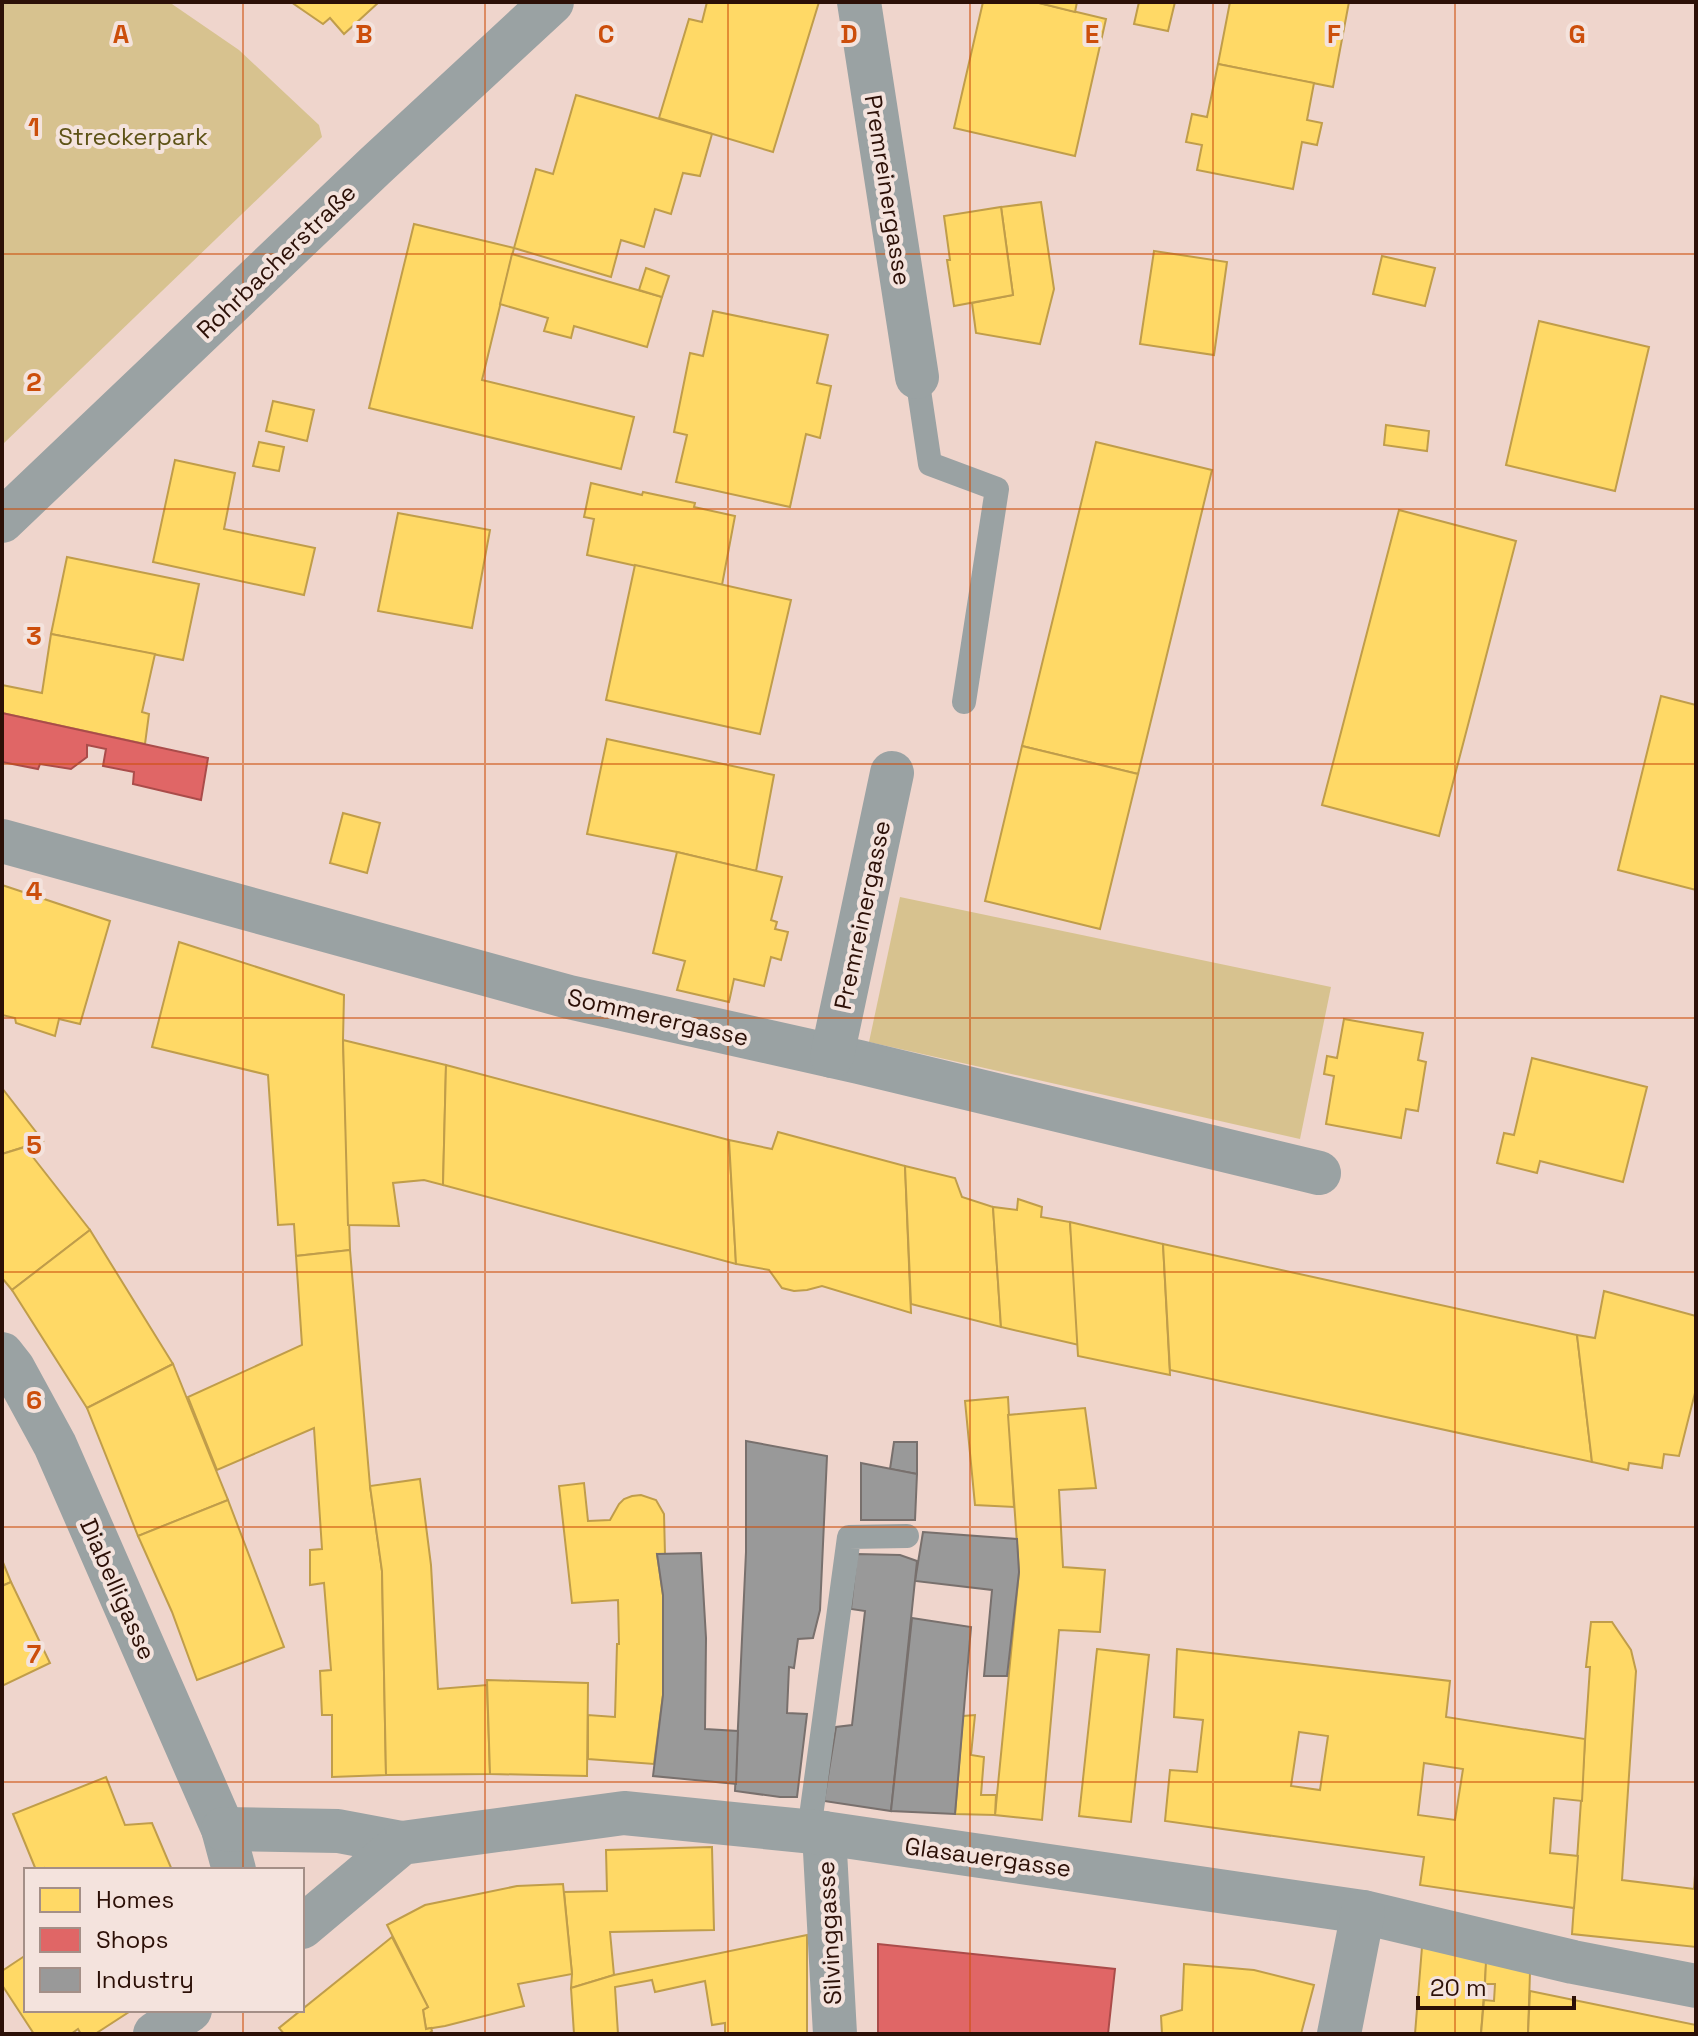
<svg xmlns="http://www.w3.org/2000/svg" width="1698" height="2036" viewBox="0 0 1698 2036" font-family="'Space Grotesk',sans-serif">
<rect width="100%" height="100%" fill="#efd5cc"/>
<g fill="#d7c28f">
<polygon points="2,2 169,2 239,50 319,125 322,137 2,445"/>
<polygon points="900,897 1331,987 1300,1139 869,1042"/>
</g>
<g fill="#ffd966" stroke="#c09d4a" stroke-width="2" fill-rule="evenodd">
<polygon points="291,2 379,2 344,34 330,18 323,24"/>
<polygon points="707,2 819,2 773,152 659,118 689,19 702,22"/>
<polygon points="983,2 1035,2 1106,19 1075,156 954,128"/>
<polygon points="1035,2 1077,2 1075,12"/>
<polygon points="1139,2 1175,2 1168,31 1134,24"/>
<polygon points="1230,2 1349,2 1333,87 1218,64"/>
<polygon points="1218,64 1314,83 1307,120 1322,123 1317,145 1302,142 1293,189 1197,170 1202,145 1186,142 1192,114 1207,117"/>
<polygon points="576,95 712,134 700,176 683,173 671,214 655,209 644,247 621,240 611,277 514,248 536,169 553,174"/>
<polygon points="1041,202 1054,289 1040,344 976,333 972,303 1013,295 1001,207"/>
<polygon points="1001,207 1013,295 954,306 947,260 950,260 944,216"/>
<polygon points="414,224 514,248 482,380 634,417 621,469 369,408"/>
<polygon points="1154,251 1227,262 1214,355 1140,344"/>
<polygon points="512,254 662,297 647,347 574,326 571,338 544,331 548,318 500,304"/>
<polygon points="1382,256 1435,268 1425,306 1373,294"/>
<polygon points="646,268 669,276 662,297 639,290"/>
<polygon points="713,311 828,335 817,383 831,386 820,438 806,434 790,507 676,482 687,435 674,432 690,353 703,356"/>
<polygon points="1539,321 1649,347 1615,491 1506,465"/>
<polygon points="273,401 314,410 307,441 266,431"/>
<polygon points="1386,425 1429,431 1427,451 1384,445"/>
<polygon points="259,442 284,447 279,471 253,466"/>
<polygon points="1096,442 1212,470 1138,774 1022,746"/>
<polygon points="175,460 235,473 224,529 315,548 304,595 153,562"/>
<polygon points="591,483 642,495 643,492 695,503 694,507 735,516 722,585 587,555 594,519 584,517"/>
<polygon points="1399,510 1516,541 1439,836 1322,805"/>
<polygon points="398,513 490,530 472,628 378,611"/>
<polygon points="67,557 199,584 183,660 51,634"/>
<polygon points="635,565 791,600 760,734 606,700"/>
<polygon points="51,634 155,654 142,712 149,714 145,744 2,713 2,685 42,693"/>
<polygon points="1661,696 1696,705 1696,890 1618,870"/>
<polygon points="607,739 774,775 756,871 677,852 587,834"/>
<polygon points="1022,746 1138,774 1100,929 985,901"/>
<polygon points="343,813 380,823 367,873 330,863"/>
<polygon points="677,852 782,877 771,920 777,922 775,929 788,932 781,960 771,957 764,986 734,979 729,1002 677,990 685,961 653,953"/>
<polygon points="2,885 110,921 80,1024 59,1019 55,1036 16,1023 15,1018 2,1015"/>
<polygon points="179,942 344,995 343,1040 350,1250 296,1256 294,1224 278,1225 268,1075 152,1047"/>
<polygon points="1344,1019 1423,1033 1418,1060 1426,1062 1418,1111 1406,1109 1401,1138 1326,1124 1334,1076 1324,1074 1327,1056 1337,1058"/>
<polygon points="343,1040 446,1065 443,1185 424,1180 393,1183 399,1226 348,1225"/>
<polygon points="1532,1058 1647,1087 1623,1182 1540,1161 1537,1173 1497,1163 1504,1133 1514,1135"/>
<polygon points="446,1065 729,1140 736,1264 443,1185"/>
<polygon points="2,1088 43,1141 2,1154"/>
<polygon points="778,1132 905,1166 911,1313 822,1286 807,1290 794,1291 782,1288 769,1270 736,1264 729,1140 772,1149"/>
<polygon points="25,1147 90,1230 12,1290 2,1278 2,1154"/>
<polygon points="905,1166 955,1178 962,1197 993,1207 1001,1327 911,1304"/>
<polygon points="1018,1199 1042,1207 1041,1217 1070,1222 1079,1345 1001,1327 993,1207 1017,1210"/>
<polygon points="1070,1222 1163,1244 1170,1375 1078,1356"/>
<polygon points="90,1230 173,1364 87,1408 12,1290"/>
<polygon points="1163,1244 1577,1335 1592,1462 1170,1370"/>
<polygon points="350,1250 370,1486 382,1571 386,1775 332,1777 332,1715 322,1715 320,1671 331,1670 324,1583 310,1585 310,1550 322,1549 314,1428 217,1470 188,1397 302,1345 296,1256"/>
<polygon points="1604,1291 1696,1316 1696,1389 1679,1456 1664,1454 1662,1468 1629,1463 1628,1470 1592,1462 1577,1335 1595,1338"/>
<polygon points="173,1364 228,1500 138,1536 87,1408"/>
<polygon points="1008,1397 1014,1507 975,1505 965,1401"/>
<polygon points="1085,1408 1096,1488 1059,1490 1063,1567 1105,1570 1100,1632 1059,1630 1042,1820 995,1815 1019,1572 1008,1415"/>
<polygon points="420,1479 431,1565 438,1689 487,1685 490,1774 386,1775 382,1571 370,1486"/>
<polygon points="584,1483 588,1521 610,1520 619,1504 624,1499 632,1496 641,1495 656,1500 664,1514 665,1555 657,1554 663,1595 663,1695 654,1764 588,1759 588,1715 615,1717 617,1644 619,1644 618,1600 572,1603 559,1486"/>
<polygon points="228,1500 284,1647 197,1680 172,1612 138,1536"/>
<polygon points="2,1560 11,1582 2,1586"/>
<polygon points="11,1582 50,1663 2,1686 2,1586"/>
<polygon points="1591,1622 1612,1622 1631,1650 1636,1671 1622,1880 1694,1889 1696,1861 1696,1947 1572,1934 1590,1667 1586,1667"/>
<polygon points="1097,1649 1149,1655 1131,1822 1079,1816"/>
<path d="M1177,1649L1450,1681L1446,1717L1585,1739L1582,1801L1554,1798L1550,1853L1578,1856L1574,1908L1420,1885L1424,1857L1165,1821L1170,1770L1197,1772L1203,1720L1174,1717ZM1299,1732L1328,1736L1320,1790L1291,1786ZM1424,1763L1463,1769L1455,1820L1418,1815Z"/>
<polygon points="487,1680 588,1683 587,1776 490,1774"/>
<polygon points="975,1715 971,1755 984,1757 981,1795 996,1795 995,1815 955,1814 963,1716"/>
<polygon points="106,1777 125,1825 152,1823 172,1870 45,1870 44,1868 36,1870 13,1814"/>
<polygon points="712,1847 714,1930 610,1932 614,1975 571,1988 572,1974 564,1892 607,1891 606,1850"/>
<polygon points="563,1884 572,1974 518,1984 524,2006 445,2026 426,2029 423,2010 428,2007 387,1925 425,1905 517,1886"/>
<polygon points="807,1935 807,2034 725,2034 725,2023 712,2025 705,1981 655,1992 652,1980 615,1987 618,2034 574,2034 571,1988 614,1975"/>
<polygon points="392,1937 428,2007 423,2010 426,2029 431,2028 432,2031 428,2034 284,2034 279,2028"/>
<polygon points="1422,1947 1487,1952 1481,2034 1415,2034"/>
<polygon points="26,1955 26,2010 132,2010 95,2034 81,2034 78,2029 71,2034 34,2034 2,1985 2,1971"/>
<polygon points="1486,1961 1530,1972 1528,2034 1481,2034 1484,2000 1494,2001 1495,1984 1485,1984"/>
<polygon points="1184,1964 1254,1970 1314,1985 1301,2034 1162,2034 1161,2016 1182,2010"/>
<polygon points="1530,1991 1696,2025 1696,2034 1528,2034"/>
</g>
<g fill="#e06666" stroke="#aa4c4a" stroke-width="2">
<polygon points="2,713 208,758 201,800 133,784 134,772 103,766 106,749 87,745 87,757 71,769 40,764 38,769 2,762"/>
<polygon points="878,1944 1115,1969 1108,2034 878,2034"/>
</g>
<g fill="#999" stroke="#78706d" stroke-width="2">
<polygon points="746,1441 827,1456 820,1610 813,1638 798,1639 794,1668 789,1667 787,1713 807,1714 797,1797 780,1797 735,1791 746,1552"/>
<polygon points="894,1442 917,1442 917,1474 890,1469"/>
<polygon points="861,1463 917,1474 915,1520 861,1520"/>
<polygon points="923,1532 1017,1539 1019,1572 1007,1676 984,1676 992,1590 915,1581"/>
<polygon points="701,1553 706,1638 705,1729 738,1731 736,1784 653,1776 663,1695 663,1595 657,1554"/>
<polygon points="857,1554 900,1555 917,1561 891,1811 824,1801 836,1727 852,1725 865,1611 851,1609"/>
<polygon points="912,1618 971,1627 955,1814 891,1811"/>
</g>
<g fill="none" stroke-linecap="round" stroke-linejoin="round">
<g stroke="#9aa2a3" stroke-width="24">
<polyline points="917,377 930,464 997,489 964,702"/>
<polyline points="809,1831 849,1537 907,1536"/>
</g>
<g stroke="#9aa2a3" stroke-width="44">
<polyline points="859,2 917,377"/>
<polyline points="2,841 569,997 859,1062 1319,1173"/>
<polyline points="832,1056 892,773"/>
<polyline points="2,1354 13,1368 55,1445 223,1829 234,1870"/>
<polyline points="223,1829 338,1831 402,1843"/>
<polyline points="824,1833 835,2034"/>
<polyline points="302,1927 402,1843 624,1813 824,1833 1363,1912 1573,1962 1696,1986"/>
<polyline points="155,2034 190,2010"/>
<polyline points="1339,2034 1363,1912"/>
</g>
<polyline stroke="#9aa2a3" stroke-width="44" points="2,521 375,166 552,2"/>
</g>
<path fill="none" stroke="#cc4e0b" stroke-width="2" stroke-opacity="0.55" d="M243,2V1870M485,2V2034M728,2V2034M970,2V2034M1213,2V2034M1455,2V2034M2,254H1696M2,509H1696M2,764H1696M2,1018H1696M2,1272H1696M2,1527H1696M2,1782H1696M243,2010V2034"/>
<g text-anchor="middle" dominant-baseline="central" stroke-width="8" stroke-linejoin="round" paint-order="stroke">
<g font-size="24" fill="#5d5216" stroke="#f4e3dd">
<text x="133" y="136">Streckerpark</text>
</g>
<g font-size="24" fill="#2c1007" stroke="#f4e3dd">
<text transform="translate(888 190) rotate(81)">Premreinergasse</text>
<text transform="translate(276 261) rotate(-44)">Rohrbacherstraße</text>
<text transform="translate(862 915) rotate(-78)">Premreinergasse</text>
<text transform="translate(658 1017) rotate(13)">Sommerergasse</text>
<text transform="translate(118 1589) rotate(66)">Diabelligasse</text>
<text transform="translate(988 1857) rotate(8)">Glasauergasse</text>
<text transform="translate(829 1933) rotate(-93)">Silvinggasse</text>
</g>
</g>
<g font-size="26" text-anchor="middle" font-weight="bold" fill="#cc4e0b" stroke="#f4e3dd" stroke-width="8" stroke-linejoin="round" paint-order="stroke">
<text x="121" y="43">A</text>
<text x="364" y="43">B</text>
<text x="606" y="43">C</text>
<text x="849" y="43">D</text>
<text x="1092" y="43">E</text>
<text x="1334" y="43">F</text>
<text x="1577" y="43">G</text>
<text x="34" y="136">1</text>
<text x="34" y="391">2</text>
<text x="34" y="645">3</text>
<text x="34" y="900">4</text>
<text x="34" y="1154">5</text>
<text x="34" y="1409">6</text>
<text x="34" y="1663">7</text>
</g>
<rect width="1698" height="2036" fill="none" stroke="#2c1007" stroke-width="8"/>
<rect x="24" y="1868" width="280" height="144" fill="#f4e3dd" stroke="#a48f87" stroke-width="2"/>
<rect x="40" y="1888" width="40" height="24" fill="#ffd966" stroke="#a48f87" stroke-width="2"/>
<text x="96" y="1908" font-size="24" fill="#2c1007">Homes</text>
<rect x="40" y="1928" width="40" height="24" fill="#e06666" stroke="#a48f87" stroke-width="2"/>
<text x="96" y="1948" font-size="24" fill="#2c1007">Shops</text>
<rect x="40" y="1968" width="40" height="24" fill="#999999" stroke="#a48f87" stroke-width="2"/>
<text x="96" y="1988" font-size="24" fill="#2c1007">Industry</text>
<path d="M1418 1996v12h156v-12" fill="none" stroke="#2c1007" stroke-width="4"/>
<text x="1430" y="1996" font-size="24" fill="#2c1007" stroke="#f4e3dd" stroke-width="6" paint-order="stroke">20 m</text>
</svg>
